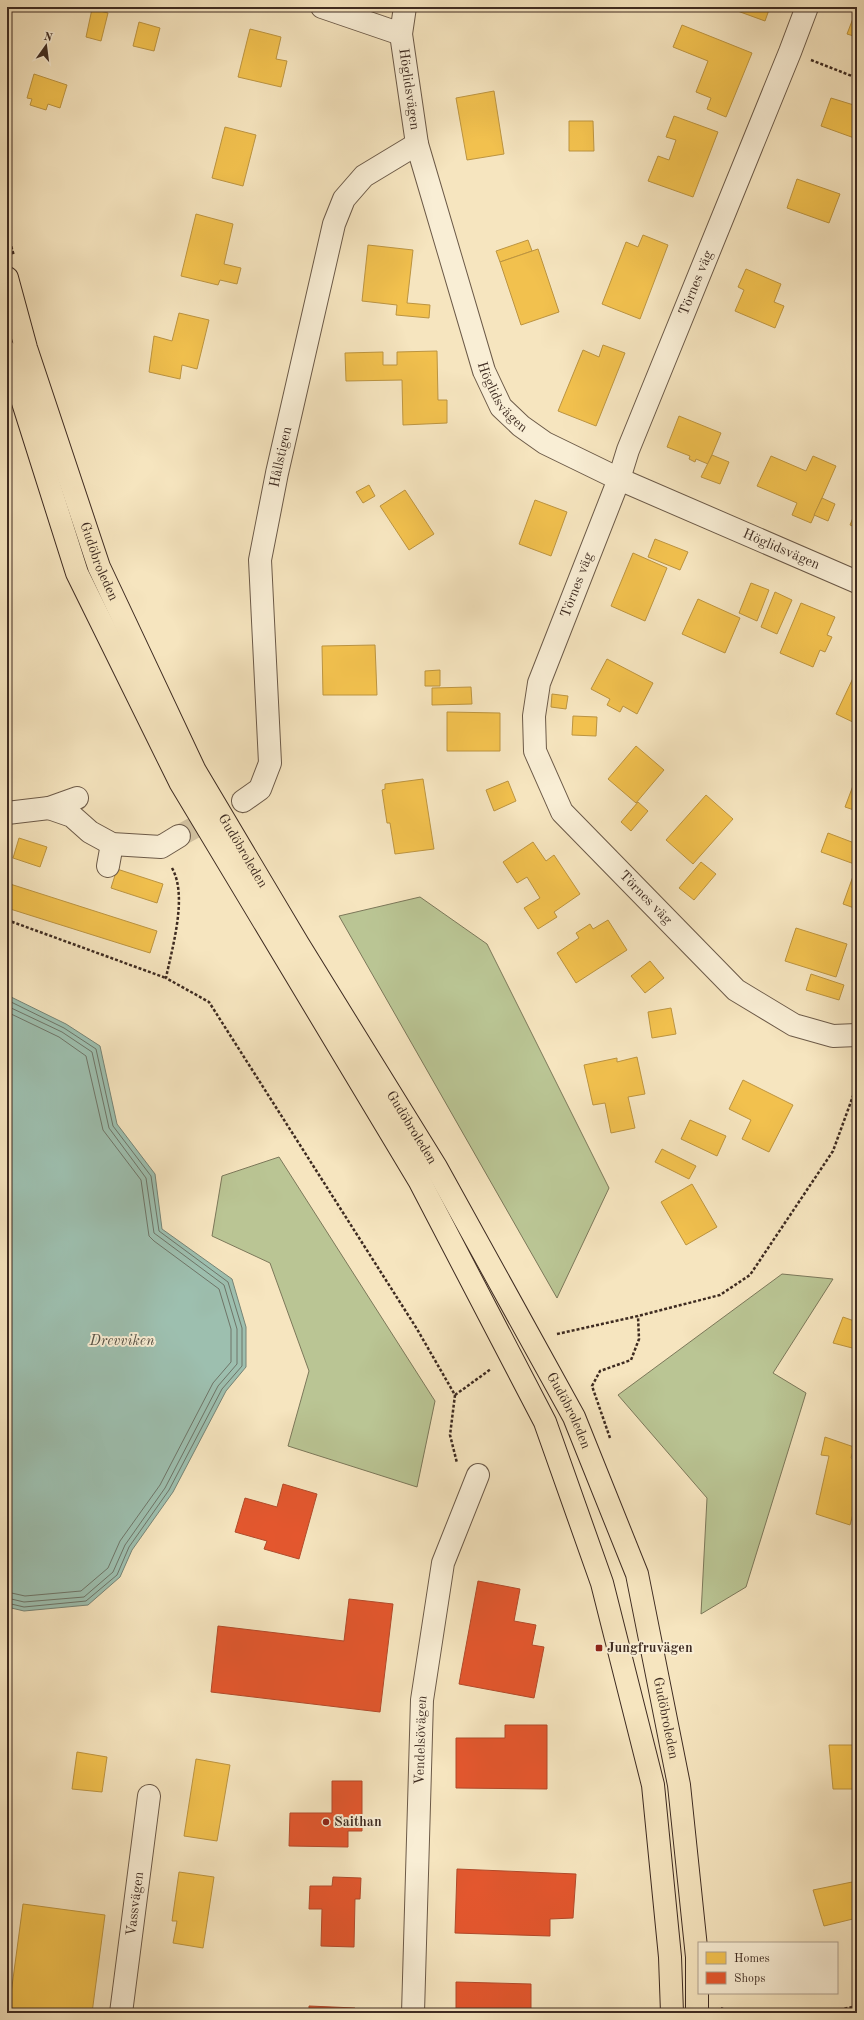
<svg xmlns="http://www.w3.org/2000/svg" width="864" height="2020" viewBox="0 0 864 2020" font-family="'Old Standard TT',serif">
<rect width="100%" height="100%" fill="#f6e5bf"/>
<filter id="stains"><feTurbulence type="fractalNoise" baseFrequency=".005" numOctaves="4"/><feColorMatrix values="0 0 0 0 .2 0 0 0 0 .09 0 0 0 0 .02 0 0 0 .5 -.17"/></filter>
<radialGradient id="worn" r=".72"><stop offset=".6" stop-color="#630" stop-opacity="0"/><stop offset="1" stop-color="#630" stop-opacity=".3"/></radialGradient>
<g fill="#bac594" stroke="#7c785a">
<polygon points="420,897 487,944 609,1188 557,1298 339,916"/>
<polygon points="279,1157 435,1401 417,1487 288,1446 309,1371 270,1263 212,1236 222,1176"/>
<polygon points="782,1274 833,1279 773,1373 806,1393 746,1587 701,1614 707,1498 618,1395"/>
</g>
<polygon fill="#9dbfaf" stroke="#778476" points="7,995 66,1024 100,1046 117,1124 155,1174 162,1229 232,1279 246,1327 246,1367 226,1391 173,1492 132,1550 120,1577 88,1605 24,1611 7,1607"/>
<g fill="#f2c14e" stroke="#bc9440">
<polygon points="733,7 770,7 765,21 732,9"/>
<polygon points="857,8 857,37 847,34"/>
<polygon points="92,9 108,13 101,41 86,37"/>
<polygon points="139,22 160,28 154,51 133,46"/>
<polygon points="682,25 752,53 726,117 707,109 711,98 696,92 708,61 673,47"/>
<polygon points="250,29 281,37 276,59 287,61 281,87 238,77"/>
<polygon points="34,74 67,85 60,108 48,104 46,110 30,105 32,99 27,98"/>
<polygon points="494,91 504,154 467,160 456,98"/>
<polygon points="831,98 857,106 857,139 821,126"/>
<polygon points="674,116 718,132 693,197 648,181 658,156 669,160 676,140 666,137"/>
<polygon points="569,121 593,121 594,151 569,151"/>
<polygon points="225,127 256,135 243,186 212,178"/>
<polygon points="797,179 840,194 829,223 787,208"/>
<polygon points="196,214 233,224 224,264 241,268 237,284 220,280 218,285 181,276"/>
<polygon points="643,235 668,245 640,319 602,304 626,242 638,247"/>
<polygon points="528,240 532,251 500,262 496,251"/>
<polygon points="368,245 413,250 407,303 430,305 429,318 396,315 397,305 362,301"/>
<polygon points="538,249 559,312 521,325 500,262"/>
<polygon points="746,269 781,284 774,302 784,306 775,328 735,311 744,290 738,287"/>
<polygon points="179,313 209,320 197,369 182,365 180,379 149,372 154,336 172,341"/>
<polygon points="603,345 625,353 596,426 558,411 583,350 599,357"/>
<polygon points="437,351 438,400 447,400 447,423 403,425 402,380 346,381 345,353 383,352 383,365 397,365 397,352"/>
<polygon points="679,416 721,433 708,464 696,459 695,462 689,459 690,456 667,447"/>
<polygon points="712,455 729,462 720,484 701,477"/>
<polygon points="771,456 806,471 813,456 836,466 811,523 792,515 797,503 757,486"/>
<polygon points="369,485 375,496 363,503 356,492"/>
<polygon points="405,490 434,534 409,550 380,506"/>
<polygon points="822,498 835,504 828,521 814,515"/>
<polygon points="535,500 567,512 551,556 519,544"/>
<polygon points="857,508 857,528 850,525"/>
<polygon points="655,539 688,552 680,570 648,557"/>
<polygon points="633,553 667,568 645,621 611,606"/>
<polygon points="751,583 769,590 757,621 739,613"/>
<polygon points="775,592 792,600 777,634 761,627"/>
<polygon points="698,599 740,618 725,653 682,634"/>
<polygon points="801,603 835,617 827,635 832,637 825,652 820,650 813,667 780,653"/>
<polygon points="375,645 377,695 323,695 322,646"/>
<polygon points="607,659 653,683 637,714 623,706 620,712 607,705 610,699 591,689"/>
<polygon points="440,670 440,686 425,686 425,671"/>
<polygon points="854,676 857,678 857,724 836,714"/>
<polygon points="471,687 472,704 432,705 432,688"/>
<polygon points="552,694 568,696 566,709 551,707"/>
<polygon points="447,712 500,713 500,751 447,751"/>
<polygon points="573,716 597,717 596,736 572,735"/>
<polygon points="636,746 664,770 636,803 608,779"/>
<polygon points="857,775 857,811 845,807"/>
<polygon points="423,779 434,849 395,854 390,823 387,823 382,790 385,789 385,784"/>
<polygon points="508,781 516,801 494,811 486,790"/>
<polygon points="706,795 733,819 693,864 666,840"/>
<polygon points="638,802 648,811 631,831 621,822"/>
<polygon points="828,833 857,844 857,909 843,904 857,865 821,852"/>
<polygon points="19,838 47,847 40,867 13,858"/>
<polygon points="533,842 546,861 554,855 580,894 554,912 557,917 538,929 524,908 540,898 527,877 517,883 503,862"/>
<polygon points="701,862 716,874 694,900 679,888"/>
<polygon points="117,869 163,884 157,903 111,888"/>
<polygon points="7,883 157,931 150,953 7,908"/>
<polygon points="608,920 627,950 576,983 557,953 579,938 576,933 590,924 593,929"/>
<polygon points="796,928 847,944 836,977 785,961"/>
<polygon points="650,961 664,978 645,993 631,976"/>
<polygon points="811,974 844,985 839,1000 806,990"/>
<polygon points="671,1008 676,1034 652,1038 648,1012"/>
<polygon points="637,1057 645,1094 628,1097 635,1128 611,1133 605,1103 593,1105 584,1065 617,1058 617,1062"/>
<polygon points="743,1080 793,1105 769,1152 742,1139 751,1120 729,1109"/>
<polygon points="690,1120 726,1136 717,1156 681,1139"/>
<polygon points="662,1149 696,1166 689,1179 655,1162"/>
<polygon points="692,1184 717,1227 686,1245 661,1202"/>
<polygon points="843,1317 857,1322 856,1349 833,1343"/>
<polygon points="825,1437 854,1447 851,1458 857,1460 857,1499 850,1525 816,1514 829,1456 821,1455"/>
<polygon points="829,1745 857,1745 857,1789 833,1789"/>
<polygon points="77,1752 107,1757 102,1792 72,1789"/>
<polygon points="196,1759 230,1765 217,1841 184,1836"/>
<polygon points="179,1872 214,1877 203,1948 173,1943 177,1921 172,1921"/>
<polygon points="857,1881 857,1918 824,1926 813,1890"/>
<polygon points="23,1904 105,1915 92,2013 40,2013 9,2009"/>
<polygon points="175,2011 235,2013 175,2013"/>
</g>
<g fill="#e4572e" stroke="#b24a2a">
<polygon points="283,1484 317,1494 299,1559 264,1549 267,1541 235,1532 245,1498 277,1507"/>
<polygon points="478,1581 520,1589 514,1621 536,1625 532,1645 544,1647 534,1698 459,1684"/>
<polygon points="349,1599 393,1604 380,1712 211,1692 218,1626 344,1641"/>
<polygon points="505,1725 547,1725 547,1789 456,1788 456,1738 505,1738"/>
<polygon points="332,1781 362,1781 362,1831 348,1831 348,1847 289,1846 290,1813 332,1813"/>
<polygon points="457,1869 576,1874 573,1918 550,1919 550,1936 455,1933"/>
<polygon points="333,1877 361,1878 360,1899 355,1899 354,1947 321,1946 322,1909 309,1909 310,1886 332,1886"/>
<polygon points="456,1982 531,1984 531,2013 456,2013"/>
<polygon points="309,2006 355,2008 355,2013 309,2013"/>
</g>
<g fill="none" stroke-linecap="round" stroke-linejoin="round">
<g stroke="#6e7568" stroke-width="1">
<polyline points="7,1000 64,1028 96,1049 113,1126 151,1176 159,1231 228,1282 242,1328 242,1366 222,1389 169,1490 129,1547 117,1575 86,1601 24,1607 7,1603"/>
<polyline points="7,1006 62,1032 92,1052 109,1128 146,1178 154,1233 224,1285 237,1329 237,1364 218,1386 165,1488 125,1545 113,1572 84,1597 24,1602 7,1598"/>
<polyline points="7,1012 59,1037 86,1056 103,1130 141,1180 149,1236 154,1241 219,1289 231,1329 231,1362 213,1383 160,1485 120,1541 108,1568 81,1591 25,1596 7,1592"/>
</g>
<polyline stroke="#d1c09f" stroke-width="22" stroke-dasharray="22 11" stroke-linecap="butt" points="179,836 243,801"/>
<defs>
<g id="minor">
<polyline points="322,7 401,34"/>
<path id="s1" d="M405,7L401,34L417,144L484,371L501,407L521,426L545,443L619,479L857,582"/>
<path id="s2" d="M807,7L790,52L628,450L619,479L539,683L534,716L535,751L562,812L736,990L794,1025L833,1036L857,1035"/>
<path id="s3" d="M243,801L260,789L270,763L260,560L277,473L334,224L344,199L364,176L417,144"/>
<polyline points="49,808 72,816 90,832 112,844 161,847 179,836"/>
<polyline points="7,813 49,808 77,798"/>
<polyline points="108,866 112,844"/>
<path id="s4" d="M121,2013L149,1796"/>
<path id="s5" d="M413,2013L422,1700L443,1563L478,1475"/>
</g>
<g id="major">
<path id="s6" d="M7,278L26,348L99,567L195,771L298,944L436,1167L574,1417L637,1574L679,1785L697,1957V2013"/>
<polyline points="7,352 77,573 180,782 419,1180 545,1422 602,1583 653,1785 670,1957 672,2013"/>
</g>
</defs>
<use href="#minor" stroke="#6c5a48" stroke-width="24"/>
<use href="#major" stroke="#3e2b21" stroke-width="24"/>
<g stroke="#3e2b21" stroke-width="2.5" stroke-dasharray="3 2" stroke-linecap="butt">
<polyline points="811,60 857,78"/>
<polyline points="7,232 14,256"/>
<path d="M172,868C188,896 172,948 166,978L209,1002L417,1329L455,1395L450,1435L457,1463"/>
<polyline points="7,920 166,978"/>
<polyline points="557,1334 638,1316 720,1295 750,1275 833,1151 857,1085"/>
<polyline points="455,1395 491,1369"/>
<polyline points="610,1438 592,1386 600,1371 631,1360 639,1339 638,1316"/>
<polyline points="721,2008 731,2013"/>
<polyline points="825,2013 857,2006"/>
</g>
<use href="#minor" stroke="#f9eed5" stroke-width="22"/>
<use href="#major" stroke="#f6e5bf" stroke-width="22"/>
</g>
<g fill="#8f2418" stroke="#f9eed5" stroke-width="1.5">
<rect x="595" y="1644" width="8" height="8" rx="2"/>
<circle cx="326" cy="1822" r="4"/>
</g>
<g text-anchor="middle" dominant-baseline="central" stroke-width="4" stroke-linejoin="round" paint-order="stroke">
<g font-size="14" fill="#3e2b21" stroke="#f9eed5">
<text stroke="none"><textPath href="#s1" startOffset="83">Höglidsvägen</textPath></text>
<text transform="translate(696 283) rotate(-68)">Törnes väg</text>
<text stroke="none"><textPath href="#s1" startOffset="407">Höglidsvägen</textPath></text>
<text stroke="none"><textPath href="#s3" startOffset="357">Hållstigen</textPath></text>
<text stroke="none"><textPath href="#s1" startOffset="731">Höglidsvägen</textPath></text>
<text stroke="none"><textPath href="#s6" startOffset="298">Gudöbroleden</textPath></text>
<text transform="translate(577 585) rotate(-69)">Törnes väg</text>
<text stroke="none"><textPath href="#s6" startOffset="622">Gudöbroleden</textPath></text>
<text stroke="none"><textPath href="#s2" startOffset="982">Törnes väg</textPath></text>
<text stroke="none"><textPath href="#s6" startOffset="946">Gudöbroleden</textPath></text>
<text stroke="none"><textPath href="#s6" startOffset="1270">Gudöbroleden</textPath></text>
<text stroke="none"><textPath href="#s6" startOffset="1594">Gudöbroleden</textPath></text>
<text stroke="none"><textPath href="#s5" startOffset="273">Vendelsövägen</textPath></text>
<text stroke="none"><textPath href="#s4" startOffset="110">Vassvägen</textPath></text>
</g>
<g font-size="14" font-weight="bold" fill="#3e2b21" stroke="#f9eed5" text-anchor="start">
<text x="607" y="1648">Jungfruvägen</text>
<text x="334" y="1822">Saithan</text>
</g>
<g font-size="15" font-style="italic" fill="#565044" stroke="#f9eed5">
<text x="122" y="1341">Drevviken</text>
</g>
</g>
<rect width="864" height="2020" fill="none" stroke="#f6e5bf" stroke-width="24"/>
<rect x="8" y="8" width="848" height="2004" fill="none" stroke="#3e2b21" stroke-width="2"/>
<rect x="12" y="12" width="840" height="1996" fill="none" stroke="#3e2b21"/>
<rect x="698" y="1942" width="140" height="52" fill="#f9eed5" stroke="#aea08d"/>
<rect x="706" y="1952" width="20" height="12" fill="#f2c14e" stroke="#aea08d"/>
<text x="734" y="1962" font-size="12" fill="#3e2b21">Homes</text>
<rect x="706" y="1972" width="20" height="12" fill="#e4572e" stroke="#aea08d"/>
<text x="734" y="1982" font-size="12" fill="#3e2b21">Shops</text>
<g transform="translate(46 46) rotate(14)" stroke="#f9eed5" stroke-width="3" paint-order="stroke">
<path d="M0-3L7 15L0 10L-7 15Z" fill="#3e2b21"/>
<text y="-6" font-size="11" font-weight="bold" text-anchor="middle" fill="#3e2b21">N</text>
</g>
<rect width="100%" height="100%" filter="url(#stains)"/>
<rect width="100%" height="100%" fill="url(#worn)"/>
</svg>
